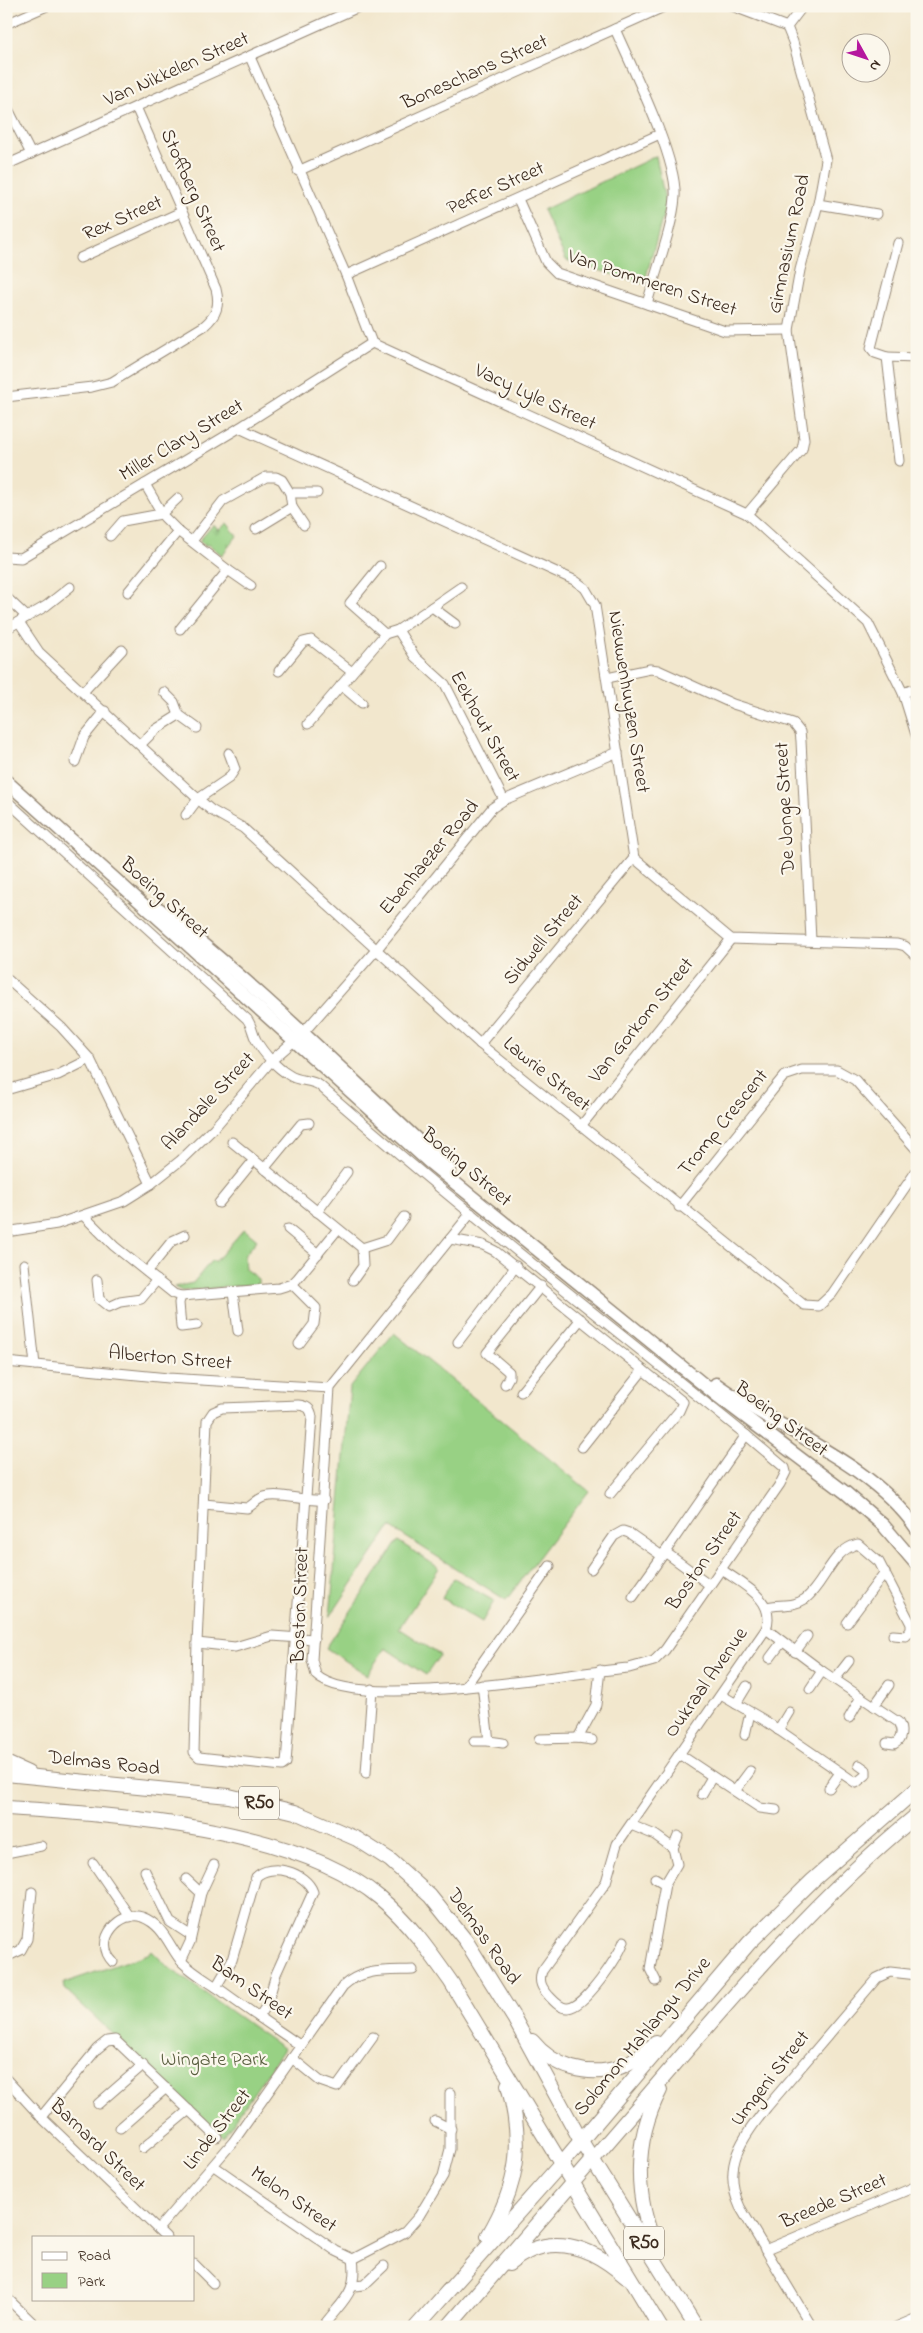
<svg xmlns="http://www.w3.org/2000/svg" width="923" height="2333" viewBox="0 0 923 2333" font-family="'Indie Flower',sans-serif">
<defs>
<pattern id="grass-tufts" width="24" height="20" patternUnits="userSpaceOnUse" patternTransform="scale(1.25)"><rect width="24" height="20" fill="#98d184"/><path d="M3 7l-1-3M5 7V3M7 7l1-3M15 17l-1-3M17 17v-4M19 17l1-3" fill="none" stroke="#7daa6b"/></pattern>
</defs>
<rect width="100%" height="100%" fill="#fbf7ec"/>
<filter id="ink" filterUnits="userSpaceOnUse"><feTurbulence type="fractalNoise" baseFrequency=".02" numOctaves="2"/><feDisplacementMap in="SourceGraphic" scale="10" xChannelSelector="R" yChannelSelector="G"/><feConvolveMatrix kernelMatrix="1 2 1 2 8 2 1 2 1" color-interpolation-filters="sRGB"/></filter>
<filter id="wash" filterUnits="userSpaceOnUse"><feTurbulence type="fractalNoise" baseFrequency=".0096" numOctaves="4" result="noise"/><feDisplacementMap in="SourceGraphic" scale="20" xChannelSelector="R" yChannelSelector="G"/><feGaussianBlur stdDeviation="1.12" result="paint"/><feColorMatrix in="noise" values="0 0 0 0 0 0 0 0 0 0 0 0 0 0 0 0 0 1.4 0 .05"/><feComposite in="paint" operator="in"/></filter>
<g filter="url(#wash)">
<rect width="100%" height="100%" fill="#f2e7cd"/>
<polygon fill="url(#grass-tufts)" stroke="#6a7e51" points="227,523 237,536 222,555 208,544 206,546 199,541 213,525 219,530"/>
<g fill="#98d184" stroke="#6a7e51">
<polygon points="656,156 666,205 644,284 566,260 543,210"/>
<polygon points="244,1229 257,1240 244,1256 245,1269 258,1279 258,1284 182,1291 174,1287 193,1283 211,1261 216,1261"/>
<polygon points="394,1333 589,1491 506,1600 390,1527 330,1617 350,1387"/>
<polygon points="398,1541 439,1568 399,1628 440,1655 426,1675 385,1648 367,1675 326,1648"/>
<polygon points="454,1578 494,1601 482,1622 442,1598"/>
<polygon points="151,1950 168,1967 284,2049 223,2137 65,1989 64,1983 148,1954"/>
</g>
</g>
<g filter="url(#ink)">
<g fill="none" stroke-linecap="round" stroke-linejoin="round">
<defs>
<g id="minor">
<polyline points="732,6 787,27"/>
<polyline points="6,24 47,6"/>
<polyline points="787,27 803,6"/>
<path d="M615,29C631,66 678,159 675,197C673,227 655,273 647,304"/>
<polyline points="250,57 346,275 372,343 747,514 868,623 903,693 917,738"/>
<polyline points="6,105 31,154"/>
<polyline points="6,165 361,6"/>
<polyline points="298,171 666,6"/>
<polyline points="518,199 546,262 557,273 725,331 789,330"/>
<polyline points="818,204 877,214"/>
<polyline points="80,258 181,212"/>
<polyline points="346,275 660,134"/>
<polyline points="887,357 875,353 871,348 898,243"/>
<path d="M6,397L92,387L112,382L204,326C217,315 220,305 216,289L136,107"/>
<polyline points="239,428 574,580 585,588 595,605 634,858 731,939 897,944 905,946 917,957"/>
<polyline points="899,461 887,357 917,358"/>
<polyline points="145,484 164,517 178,531 228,570 180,629"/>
<polyline points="290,493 317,493"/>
<polyline points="292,507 304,525"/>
<polyline points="747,514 802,449 804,439 789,330 800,270 818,204 826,160 793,42 787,27"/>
<polyline points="110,536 123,521 161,514 178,498"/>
<polyline points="192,541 223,501 266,477 276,477 282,480 290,493 292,507 256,529"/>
<polyline points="6,557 21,558 239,428 372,343"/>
<polyline points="380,566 350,603 385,634"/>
<polyline points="228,570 251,586"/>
<polyline points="128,592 178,531"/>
<polyline points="6,597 27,617"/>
<polyline points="432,607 461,587"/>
<polyline points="19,622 39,652 198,799 211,810 243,828 480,1044 804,1305 819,1306 832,1294 917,1170"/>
<polyline points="6,629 46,606 70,587"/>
<polyline points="398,630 415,657 445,684 504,800"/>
<polyline points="279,671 303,642 311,640 352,672"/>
<polyline points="607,678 650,669 658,670 733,704 793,723 800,732 801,741 811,940"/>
<polyline points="341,685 362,703"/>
<polyline points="83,692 122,650"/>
<polyline points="164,692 174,702 179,715"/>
<polyline points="903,693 917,688"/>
<polyline points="308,724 385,634 398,630 432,607 455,624"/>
<polyline points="141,744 155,730 179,715 197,728"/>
<polyline points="75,762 84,737 105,711"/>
<path d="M6,800L247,1019C252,1025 252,1033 256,1040C263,1053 277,1068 289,1075C299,1082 310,1079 319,1085C457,1206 603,1320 746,1435L785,1468L786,1472L780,1484L665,1650L654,1661L629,1668C571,1672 354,1713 316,1675L312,1660L330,1388L471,1213"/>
<polyline points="186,815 198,799 229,778 235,769 229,753"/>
<polyline points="6,978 61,1027 90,1059 151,1184"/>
<polyline points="480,1044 634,858"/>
<polyline points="6,1090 58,1075 90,1059"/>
<polyline points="581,1126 731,939"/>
<polyline points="232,1142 362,1248 363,1266 353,1280"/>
<polyline points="264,1169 301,1124 309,1123"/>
<polyline points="219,1203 254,1160"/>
<polyline points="679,1207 775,1087 784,1076 802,1070 837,1070 855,1080 917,1150"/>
<polyline points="317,1212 347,1172"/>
<polyline points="84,1216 114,1246 174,1294 181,1296 279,1288 292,1284 297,1279 338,1229"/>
<polyline points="288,1229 318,1254"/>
<polyline points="6,1232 57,1224 124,1201 151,1184 181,1160 214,1128 272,1060 303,1033 377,949 492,808 504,800 618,752"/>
<polyline points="450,1239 483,1245 495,1251 683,1402 679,1411 610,1494"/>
<polyline points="362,1248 387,1240 404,1217"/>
<polyline points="24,1264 35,1365"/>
<polyline points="147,1272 172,1241 185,1235"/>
<polyline points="97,1280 99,1299 109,1307 120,1302 141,1299 157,1280"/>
<polyline points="292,1284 316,1308 314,1324 299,1344"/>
<polyline points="233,1292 238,1331"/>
<polyline points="181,1296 179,1303 181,1327 197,1325"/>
<polyline points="458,1342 516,1266"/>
<polyline points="6,1362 168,1378 330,1388"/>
<polyline points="505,1384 509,1377 509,1372 487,1353 541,1286"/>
<polyline points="521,1392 581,1319"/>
<path d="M298,1405C307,1406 311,1408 312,1417L286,1763L282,1766L199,1757L194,1752L197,1643L207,1421L213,1412L222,1408Z"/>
<polyline points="582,1447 643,1370"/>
<path d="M204,1504L247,1508C253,1505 257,1499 264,1497C280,1492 306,1502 324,1500"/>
<polyline points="665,1552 746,1435"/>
<polyline points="591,1569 614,1536 623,1531 629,1533 662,1556"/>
<polyline points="633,1597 665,1552 710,1585"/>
<path d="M767,1607C780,1604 793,1607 805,1599C825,1584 831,1550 858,1544L879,1562L911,1624V1630L906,1636L893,1635"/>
<polyline points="847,1623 885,1572"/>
<path d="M766,1629L822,1671L898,1722C903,1730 902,1740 894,1744L887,1743"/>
<polyline points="197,1643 235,1647 272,1636 314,1639"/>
<polyline points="795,1652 807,1636"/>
<polyline points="770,1658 782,1642"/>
<polyline points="835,1679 849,1661"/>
<polyline points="482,1685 489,1741 503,1743"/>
<polyline points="465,1687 550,1566"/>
<polyline points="810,1689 822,1671"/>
<polyline points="721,1695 764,1720 856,1783 866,1775 866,1770 859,1765"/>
<polyline points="736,1704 747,1686"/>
<polyline points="874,1706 889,1685"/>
<polyline points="849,1718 861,1697"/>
<polyline points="778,1730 789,1712"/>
<polyline points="745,1735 750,1713"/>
<polyline points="578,1738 596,1705 600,1670"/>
<polyline points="539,1739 578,1738 592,1740"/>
<polyline points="474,1741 489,1741"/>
<polyline points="679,1754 760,1808 776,1810"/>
<polyline points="366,1773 372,1689"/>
<polyline points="829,1788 840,1773"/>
<polyline points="735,1791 750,1771"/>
<polyline points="702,1794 712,1777"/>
<polyline points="631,1825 655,1835 673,1848 677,1864 665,1884 650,1969 656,1981"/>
<polyline points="673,1848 678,1836"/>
<polyline points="6,1853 41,1846"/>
<polyline points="93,1863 130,1917"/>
<polyline points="145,1871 170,1922 190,1935"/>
<polyline points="655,1878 665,1884"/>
<polyline points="186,1879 201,1893"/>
<path d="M624,1941C619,1956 585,2007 568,2008C560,2009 554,2001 549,1996C542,1988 538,1982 542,1971L606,1882L617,1844L766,1629C777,1599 741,1584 721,1569"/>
<polyline points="6,1957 21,1950 27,1939 32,1892"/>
<polyline points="181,1961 190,1942 201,1893 214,1865"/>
<path d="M113,1962C91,1940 122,1909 142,1917C164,1925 169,1947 182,1962C193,1973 209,1982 222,1991C248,2010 275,2028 301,2046"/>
<path d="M216,1987L232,1960L256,1877C271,1862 306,1872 313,1892L276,1974L267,2005L259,2017"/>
<polyline points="292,2058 320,2081 337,2087 373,2037"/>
<polyline points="6,2079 41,2117 166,2237"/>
<polyline points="98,2104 143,2065"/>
<polyline points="41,2117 97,2049 107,2041 115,2040 217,2137"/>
<polyline points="435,2121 451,2129"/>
<polyline points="120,2128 166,2088"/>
<polyline points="143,2148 189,2110"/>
<polyline points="214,2166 336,2251 353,2259"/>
<path d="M158,2229L233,2142L343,1986C362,1968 388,1971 413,1970"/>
<polyline points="765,2250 917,2186"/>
<polyline points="353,2259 405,2232 419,2216 443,2176 450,2149 450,2093"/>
<polyline points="194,2264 213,2283"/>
<polyline points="354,2286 364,2285 384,2266"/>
<polyline points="6,2297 37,2327"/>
<path d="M324,2325C343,2300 358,2293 353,2259"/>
<path d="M812,2327L740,2207C721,2166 742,2139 767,2107L877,1978L890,1972L917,1975"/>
<polyline points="896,2327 917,2318"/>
</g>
<g id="secondary">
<polyline points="6,781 428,1161 719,1397 846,1493 883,1525 917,1565"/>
<path d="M159,909C261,988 353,1082 449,1169"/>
<path d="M716,1384C780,1431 871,1462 917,1529"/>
</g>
<g id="primary">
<polyline points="6,1763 28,1773"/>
<polyline points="6,1774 229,1796 295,1812 357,1839 390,1860 430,1896 466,1941 514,2018 581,2141 696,2327"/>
<path d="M6,1808C116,1815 294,1826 380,1898C409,1922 430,1952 451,1982L660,2327"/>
<path d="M532,2041C553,2067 588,2078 620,2067C633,2062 645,2052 656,2043"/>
<path d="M488,2236C519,2184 524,2143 508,2085"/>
<path d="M658,2252C634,2199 633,2142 660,2090"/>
<path d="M509,2264C549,2230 591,2246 626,2277"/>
<polyline points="416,2327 562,2163 749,1943 812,1881 917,1789"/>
<path d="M448,2327C516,2249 583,2171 650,2093C734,1995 817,1897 917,1815"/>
</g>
</defs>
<use href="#minor" stroke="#968876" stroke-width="11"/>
<use href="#secondary" stroke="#968876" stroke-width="15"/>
<use href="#primary" stroke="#968876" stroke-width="16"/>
<use href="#minor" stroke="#fff" stroke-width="9"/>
<use href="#secondary" stroke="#fff" stroke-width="12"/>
<use href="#primary" stroke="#fff" stroke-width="14"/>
</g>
</g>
<g text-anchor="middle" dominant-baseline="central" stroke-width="4.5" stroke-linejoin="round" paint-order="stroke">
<g fill="#fbf7ec" stroke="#75685c" stroke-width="1">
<rect x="239" y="1786.5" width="40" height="33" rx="4"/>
<rect x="624" y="2226.5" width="40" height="33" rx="4"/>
</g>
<g font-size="19" font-weight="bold" fill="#3b2a1e">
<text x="259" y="1803">R50</text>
<text x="644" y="2243">R50</text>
</g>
<g font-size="20" fill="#3b2a1e" stroke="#fbf7ec">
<text transform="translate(177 70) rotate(-24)">Van Nikkelen Street</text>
<text transform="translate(475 73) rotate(-24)">Boneschans Street</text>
<text transform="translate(496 189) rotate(-24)">Peffer Street</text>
<text transform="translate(192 191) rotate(66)">Stoffberg Street</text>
<text transform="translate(123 219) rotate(-24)">Rex Street</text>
<text transform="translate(790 244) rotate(-78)">Gimnasium Road</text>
<text transform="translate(652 284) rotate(18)">Van Pommeren Street</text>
<text transform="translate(535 398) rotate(25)">Vacy Lyle Street</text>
<text transform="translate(182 441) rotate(-31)">Miller Clary Street</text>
<text transform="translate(628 702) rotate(81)">Nieuwenhuyzen Street</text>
<text transform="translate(484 727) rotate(61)">Eekhout Street</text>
<text transform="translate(786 808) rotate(-93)">De Jonge Street</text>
<text transform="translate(430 858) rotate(-50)">Ebenhaezer Road</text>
<text transform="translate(164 899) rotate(42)">Boeing Street</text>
<text transform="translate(544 940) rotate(-50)">Sidwell Street</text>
<text transform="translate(642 1021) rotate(-51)">Van Gorkom Street</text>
<text transform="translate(546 1075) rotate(39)">Lawrie Street</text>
<text transform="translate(209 1102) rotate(-47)">Alandale Street</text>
<text transform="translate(724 1123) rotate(-51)">Tromp Crescent</text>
<text transform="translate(466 1168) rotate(40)">Boeing Street</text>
<text transform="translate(170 1359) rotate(5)">Alberton Street</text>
<text transform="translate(781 1420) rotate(37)">Boeing Street</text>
<text transform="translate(705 1561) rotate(-55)">Boston Street</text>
<text transform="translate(301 1605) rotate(-88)">Boston Street</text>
<text transform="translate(707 1683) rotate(-55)">Oukraal Avenue</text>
<text transform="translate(104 1764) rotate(6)">Delmas Road</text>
<text transform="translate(483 1937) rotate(55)">Delmas Road</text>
<text transform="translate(251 1989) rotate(35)">Bam Street</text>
<text transform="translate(643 2037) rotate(-50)">Solomon Mahlangu Drive</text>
<text transform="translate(771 2079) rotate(-52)">Umgeni Street</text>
<text transform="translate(218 2130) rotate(-52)">Linde Street</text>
<text transform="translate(97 2146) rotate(44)">Barnard Street</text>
<text transform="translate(293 2200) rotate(35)">Melon Street</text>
<text transform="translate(834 2202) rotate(-23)">Breede Street</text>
</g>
<g font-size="20" fill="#575c3d" stroke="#fbf7ec">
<text x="214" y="2060">Wingate Park</text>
</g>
</g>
<rect width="923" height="2333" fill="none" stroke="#fbf7ec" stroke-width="25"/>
<rect x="32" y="2236" width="162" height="65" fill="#fbf7ec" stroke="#aea59a"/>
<rect x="42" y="2252" width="25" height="8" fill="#ffffff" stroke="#aea59a"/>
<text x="78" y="2260" font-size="15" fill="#3b2a1e">Road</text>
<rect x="42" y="2273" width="25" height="15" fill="#98d184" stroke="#aea59a"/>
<text x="78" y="2286" font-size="15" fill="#3b2a1e">Park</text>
<g transform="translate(866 58) rotate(130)"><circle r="24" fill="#fbf7ec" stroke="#aea59a"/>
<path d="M0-4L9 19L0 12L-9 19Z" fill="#b5179e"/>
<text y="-8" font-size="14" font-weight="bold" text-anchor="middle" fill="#3b2a1e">N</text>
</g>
</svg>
